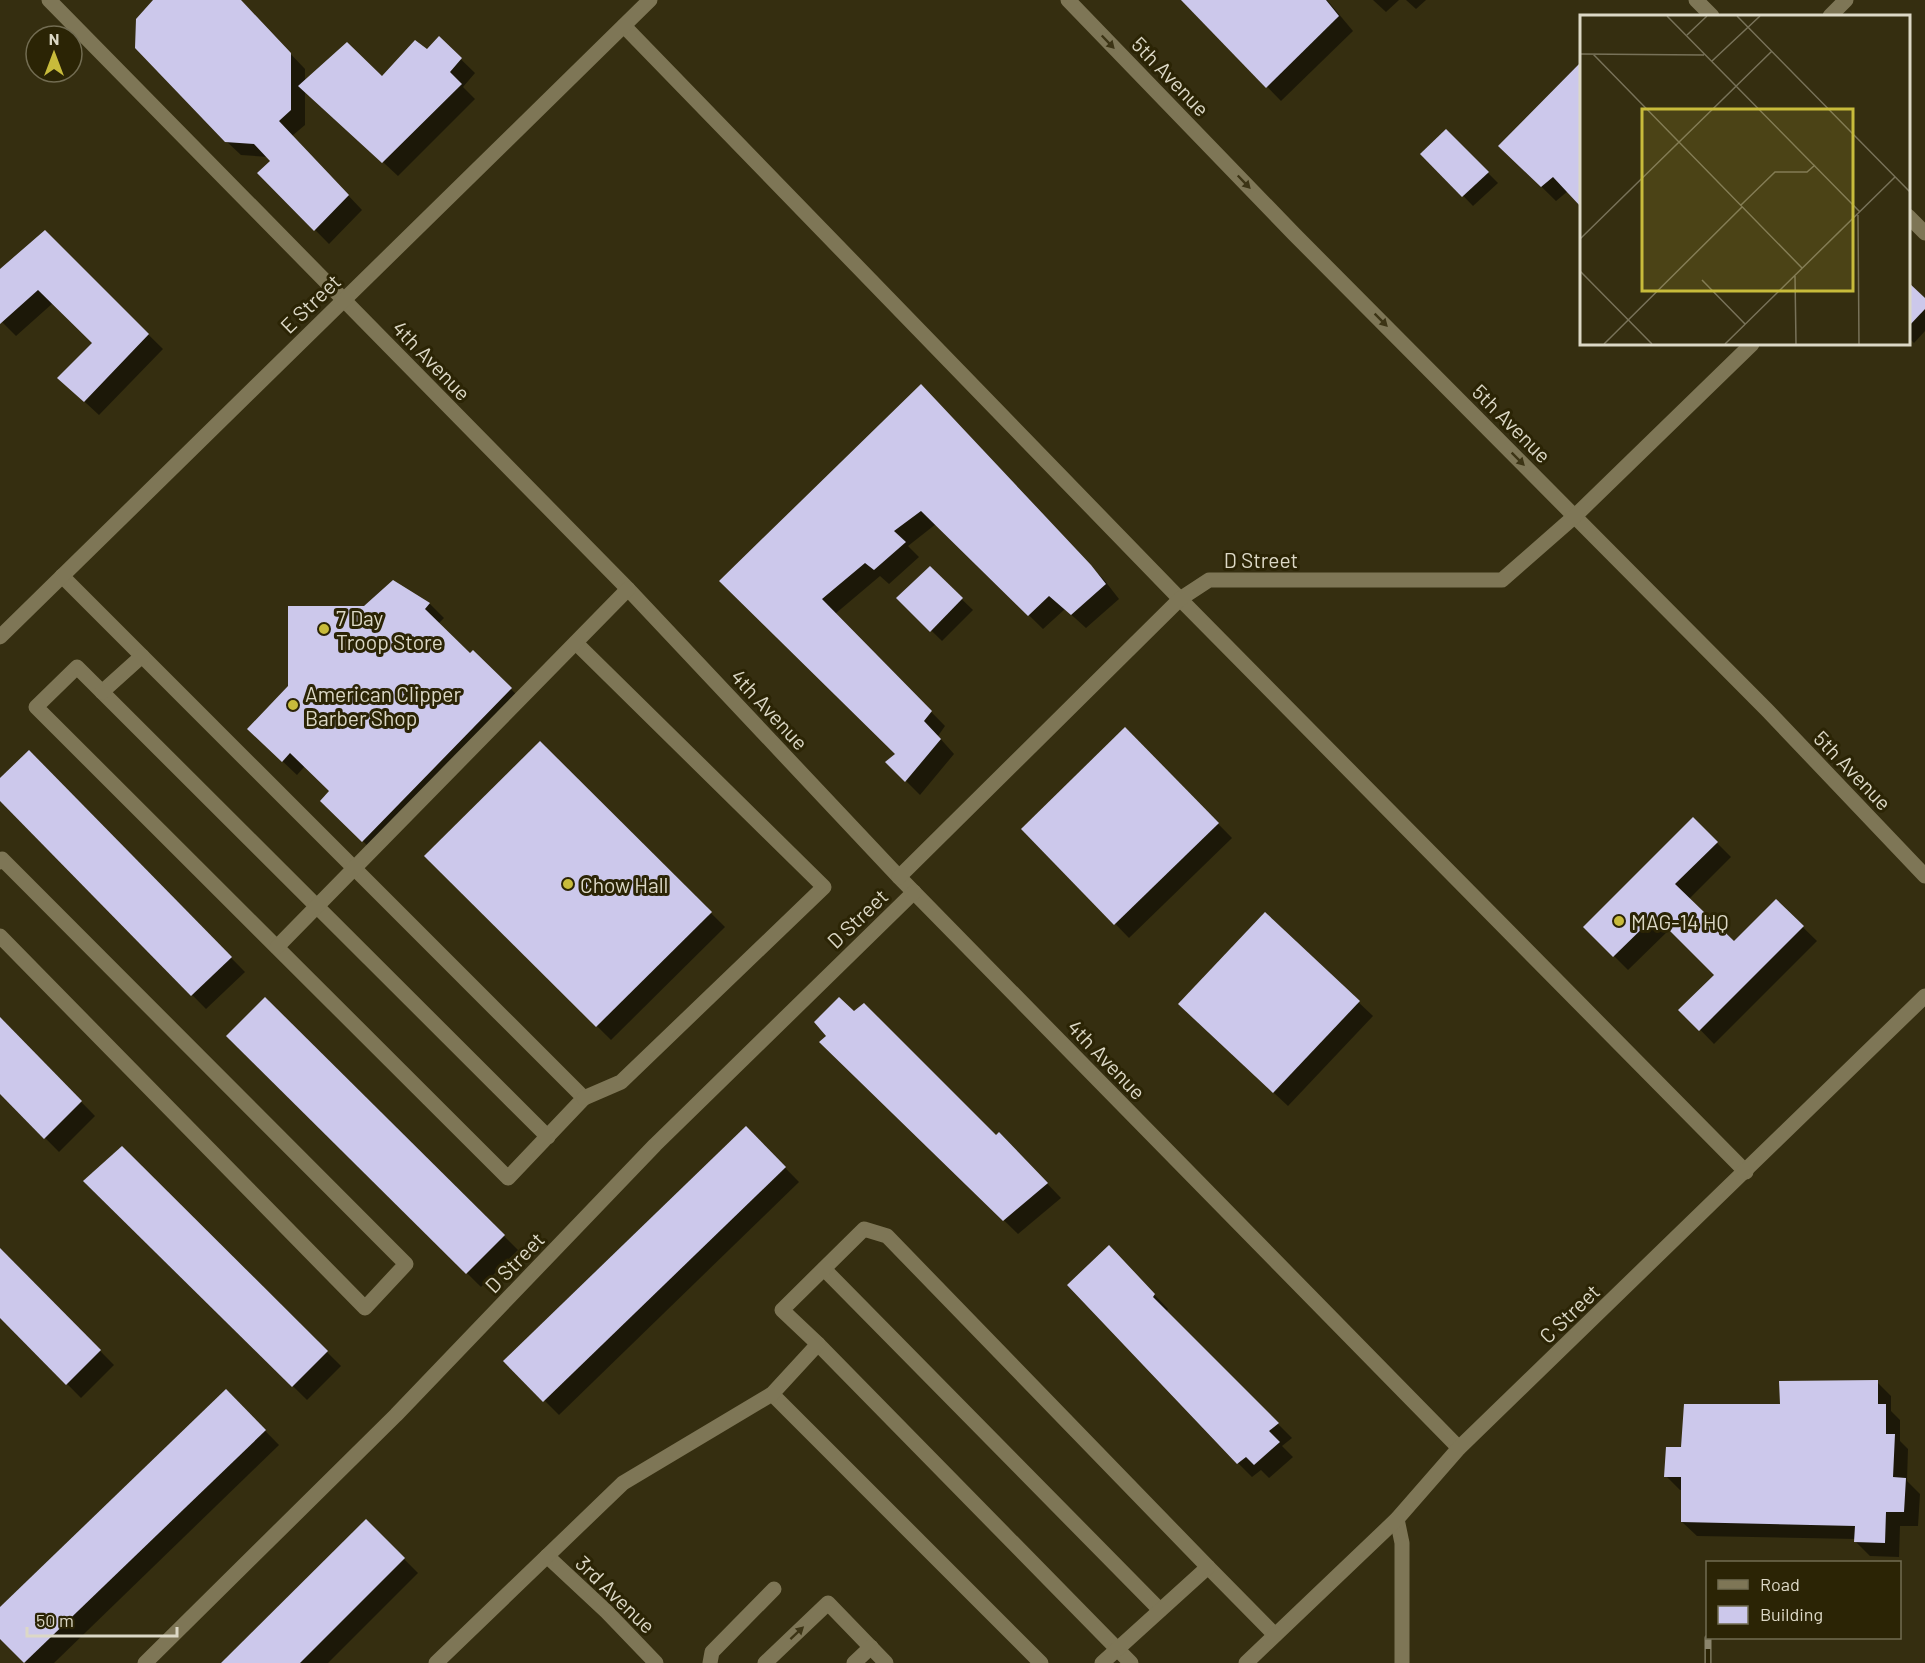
<svg xmlns="http://www.w3.org/2000/svg" width="1925" height="1663" viewBox="0 0 1925 1663" font-family="Barlow,sans-serif">
<rect width="100%" height="100%" fill="#352e10"/>
<g fill="#0007">
<polygon points="155,0 239,0 305,69 305,81 382,78 427,51 439,38 475,73 463,87 475,99 398,176 305,90 305,125 292,136 362,210 329,244 259,173 272,161 268,157 241,155 226,141"/>
<polygon points="1183,0 1327,0 1353,31 1281,101"/>
<polygon points="1373,0 1399,0 1386,12"/>
<polygon points="1406,0 1426,0 1416,9"/>
<polygon points="1582,65 1582,205 1568,191 1556,201 1500,146"/>
<polygon points="1446,131 1498,183 1473,206 1423,154"/>
<polygon points="44,232 163,349 99,415 74,392 94,343 53,303 16,336 0,320 0,271"/>
<polygon points="1908,284 1925,300 1925,331 1914,343 1908,337"/>
<polygon points="935,401 1105,581 1119,599 1086,628 1065,609 1043,629 936,524 908,546 919,557 889,584 880,576 835,614 945,726 938,736 954,754 920,795 887,762 897,754 721,582"/>
<polygon points="930,569 973,610 942,641 899,599"/>
<polygon points="393,582 430,604 444,618 438,624 470,655 473,652 525,703 377,855 322,801 331,792 305,766 297,775 263,743"/>
<polygon points="1125,729 1232,838 1129,938 1023,829"/>
<polygon points="540,743 725,927 611,1040 426,856"/>
<polygon points="29,752 245,972 206,1009 0,799 0,780"/>
<polygon points="1693,819 1731,857 1689,899 1734,943 1776,901 1817,941 1714,1044 1681,1010 1716,975 1670,929 1628,970 1585,927"/>
<polygon points="1265,914 1373,1016 1288,1106 1194,1018"/>
<polygon points="265,999 518,1250 481,1287 228,1036"/>
<polygon points="0,1019 95,1116 59,1152 0,1092"/>
<polygon points="821,1042 996,1137 1013,1148 1061,1198 1018,1234"/>
<polygon points="746,1128 799,1182 559,1415 505,1361"/>
<polygon points="122,1148 341,1366 307,1400 85,1181"/>
<polygon points="0,1250 114,1365 81,1398 0,1316"/>
<polygon points="1123,1262 1168,1309 1166,1312 1292,1438 1282,1446 1293,1457 1269,1478 1261,1470 1252,1477 1238,1463"/>
<polygon points="1877,1382 1891,1396 1891,1411 1900,1420 1900,1441 1908,1449 1907,1481 1920,1494 1918,1526 1900,1526 1899,1557 1870,1556 1856,1542 1856,1539 1697,1536 1682,1522 1683,1490 1680,1490 1666,1476 1682,1448 1781,1406"/>
<polygon points="226,1391 279,1445 54,1663 26,1663 0,1637 0,1609"/>
<polygon points="366,1521 418,1573 328,1663 223,1663"/>
</g>
<g fill="#ccc8eb">
<polygon points="153,0 241,0 291,53 291,110 279,121 349,195 314,231 257,173 270,161 254,144 225,142 135,48 136,19"/>
<polygon points="1181,0 1326,0 1339,16 1266,88"/>
<polygon points="439,36 462,58 450,72 462,84 382,163 298,86 347,42 382,76 415,40 427,49"/>
<polygon points="1581,62 1581,207 1553,177 1541,187 1498,146"/>
<polygon points="1446,129 1489,172 1462,197 1420,154"/>
<polygon points="45,230 149,334 84,402 57,378 92,343 38,290 0,324 0,269"/>
<polygon points="1908,282 1925,298 1925,309 1908,327"/>
<polygon points="921,384 1091,565 1106,584 1071,615 1049,596 1028,616 921,511 894,531 906,542 874,570 865,563 822,599 932,711 924,721 941,739 905,782 885,762 895,754 719,581"/>
<polygon points="930,566 963,598 930,632 896,598"/>
<polygon points="393,580 430,603 425,609 470,653 473,650 512,688 362,842 320,801 329,791 290,753 282,762 247,729 288,686 288,606 364,606"/>
<polygon points="1125,727 1219,823 1114,925 1021,829"/>
<polygon points="540,741 712,912 596,1027 424,856"/>
<polygon points="29,750 232,957 191,996 0,801 0,778"/>
<polygon points="1693,817 1718,842 1675,884 1734,941 1776,899 1804,926 1699,1031 1678,1010 1714,975 1655,916 1613,957 1583,927"/>
<polygon points="1265,912 1360,1001 1273,1093 1178,1004"/>
<polygon points="265,997 505,1235 466,1274 226,1036"/>
<polygon points="839,997 854,1011 864,1003 996,1135 999,1132 1048,1183 1003,1221 819,1042 826,1036 814,1022"/>
<polygon points="0,1017 82,1101 44,1139 0,1094"/>
<polygon points="746,1126 786,1167 543,1402 503,1361"/>
<polygon points="122,1146 328,1351 292,1387 83,1181"/>
<polygon points="1109,1245 1155,1294 1153,1297 1279,1423 1269,1431 1280,1442 1254,1465 1246,1457 1237,1464 1067,1285"/>
<polygon points="0,1248 101,1350 66,1385 0,1318"/>
<polygon points="1878,1380 1878,1404 1886,1404 1886,1434 1895,1434 1893,1477 1906,1478 1904,1512 1886,1512 1885,1543 1854,1542 1855,1526 1681,1522 1681,1477 1664,1477 1666,1447 1681,1447 1684,1404 1780,1404 1779,1381"/>
<polygon points="226,1389 266,1430 24,1663 0,1639 0,1607"/>
<polygon points="366,1519 405,1558 300,1663 221,1663"/>
</g>
<g fill="none" stroke-linecap="round" stroke-linejoin="round">
<g stroke="#7e7656" stroke-width="15">
<polyline points="49,0 628,589 899,877 1459,1448"/>
<polyline points="1068,0 1294,234 1767,710 1925,876"/>
<polyline points="1696,0 1712,16"/>
<polyline points="1830,16 1846,0"/>
<polyline points="624,26 1180,599 1746,1172"/>
<polyline points="1908,216 1925,233"/>
<polyline points="62,576 584,1098 508,1178 36,707 77,667 548,1137"/>
<polyline points="0,637 650,0"/>
<polyline points="576,643 824,887 621,1082 584,1098"/>
<polyline points="102,692 142,656"/>
<polyline points="0,862 2,859 406,1264 365,1308 0,936"/>
<polyline points="899,877 1180,599 1209,580 1502,580 1575,516 1752,344"/>
<polyline points="277,947 628,589"/>
<polyline points="824,1269 1160,1610"/>
<polyline points="818,1344 1131,1663"/>
<polyline points="772,1394 1041,1663"/>
<polyline points="1397,1519 1402,1543 1402,1663"/>
<polyline points="547,1556 607,1612 656,1663"/>
<polyline points="1208,1567 1275,1635"/>
<polyline points="145,1663 396,1415 655,1145 914,892"/>
<polyline points="436,1663 623,1483 772,1394 818,1344 782,1310 864,1229 887,1236 1208,1567 1102,1663"/>
<polyline points="710,1663 712,1652 774,1589"/>
<polyline points="765,1663 828,1603 886,1663"/>
<polyline points="854,1663 871,1647"/>
<polyline points="1246,1663 1397,1519 1459,1448 1925,996"/>
</g>
<defs>
<polyline id="rail" points="1708,1663 1708,1638"/>
</defs>
<use href="#rail" stroke="#8b856d" stroke-width="7"/>
<use href="#rail" stroke="#2b2405" stroke-width="4.5" stroke-dasharray="14" stroke-linecap="butt"/>
</g>
<defs><path id="oneway-solid" d="M-6-.8H1V-3.2L6.5 0L1 3.2V.8H-6Z" transform="scale(1.5)"/></defs>
<g fill="#3c3415">
<use href="#oneway-solid" transform="translate(1108 42) rotate(46)"/>
<use href="#oneway-solid" transform="translate(1244 182) rotate(46)"/>
<use href="#oneway-solid" transform="translate(1381 320) rotate(45)"/>
<use href="#oneway-solid" transform="translate(1518 459) rotate(45)"/>
<use href="#oneway-solid" transform="translate(797 1633) rotate(-43)"/>
</g>
<g fill="#c8bb3b" stroke="#2b2405" stroke-width="2">
<circle cx="324" cy="629" r="6"/>
<circle cx="293" cy="705" r="6"/>
<circle cx="568" cy="884" r="6"/>
<circle cx="1619" cy="921" r="6"/>
</g>
<g text-anchor="middle" dominant-baseline="central" stroke-width="6" stroke-linejoin="round" paint-order="stroke">
<g font-size="21" fill="#dcd8c6" stroke="#2b2405">
<text transform="translate(1171 76) rotate(46)">5th Avenue</text>
<text transform="translate(310 303) rotate(-44)">E Street</text>
<text transform="translate(432 360) rotate(46)">4th Avenue</text>
<text transform="translate(1512 423) rotate(45)">5th Avenue</text>
<text x="1261" y="559">D Street</text>
<text transform="translate(770 709) rotate(47)">4th Avenue</text>
<text transform="translate(1853 770) rotate(46)">5th Avenue</text>
<text transform="translate(857 918) rotate(-44)">D Street</text>
<text transform="translate(1107 1059) rotate(46)">4th Avenue</text>
<text transform="translate(514 1262) rotate(-46)">D Street</text>
<text transform="translate(1569 1313) rotate(-44)">C Street</text>
<text transform="translate(616 1594) rotate(44)">3rd Avenue</text>
</g>
<g font-size="21" fill="#dcd8c6" stroke="#2b2405" text-anchor="start">
<text x="336" y="617">7 Day<tspan x="336" dy="24">Troop Store</tspan></text>
<text x="305" y="693">American Clipper<tspan x="305" dy="24">Barber Shop</tspan></text>
<text x="580" y="884">Chow Hall</text>
<text x="1631" y="921">MAG-14 HQ</text>
</g>
</g>
<g transform="translate(1580 15)">
<rect width="330" height="330" fill="#352e10"/>
<path fill="none" stroke="#787259" stroke-width="1.5" d="M87,1L280,197M157,1L330,177M107,20L127,1M0,39L124,40M13,39L222,253M132,46L180,1M161,190L195,157H227L235,150M278,200L279,329M0,224L192,36M0,256L72,329M215,261L216,329M122,265L165,309M24,329L162,192M145,329L315,162"/>
<path fill="#c8bb3b" fill-opacity="0.15" stroke="#c8bb3b" stroke-width="3" d="M62,94H273V276H62Z"/>
<rect width="330" height="330" fill="none" stroke="#dcd8c6" stroke-width="3"/>
</g>
<rect x="1706" y="1561" width="195" height="78" fill="#2b2405" stroke="#726c52" stroke-width="1.5"/>
<rect x="1718" y="1580" width="30" height="9" fill="#7e7656" stroke="#726c52" stroke-width="1.5"/>
<text x="1760" y="1591" font-size="18" fill="#dcd8c6">Road</text>
<rect x="1718" y="1606" width="30" height="18" fill="#ccc8eb" stroke="#726c52" stroke-width="1.5"/>
<text x="1760" y="1621" font-size="18" fill="#dcd8c6">Building</text>
<g transform="translate(54 54)"><circle r="28" fill="#2b2405" stroke="#726c52" stroke-width="1.5"/>
<path d="M0-4.5L10 22L0 15L-10 22Z" fill="#c8bb3b"/>
<text y="-9" font-size="16" font-weight="bold" text-anchor="middle" fill="#dcd8c6">N</text>
</g>
<path d="M27 1627v9h150v-9" fill="none" stroke="#dcd8c6" stroke-width="3"/>
<text x="36" y="1627" font-size="18" fill="#dcd8c6" stroke="#2b2405" stroke-width="4.5" paint-order="stroke">50 m</text>
</svg>
